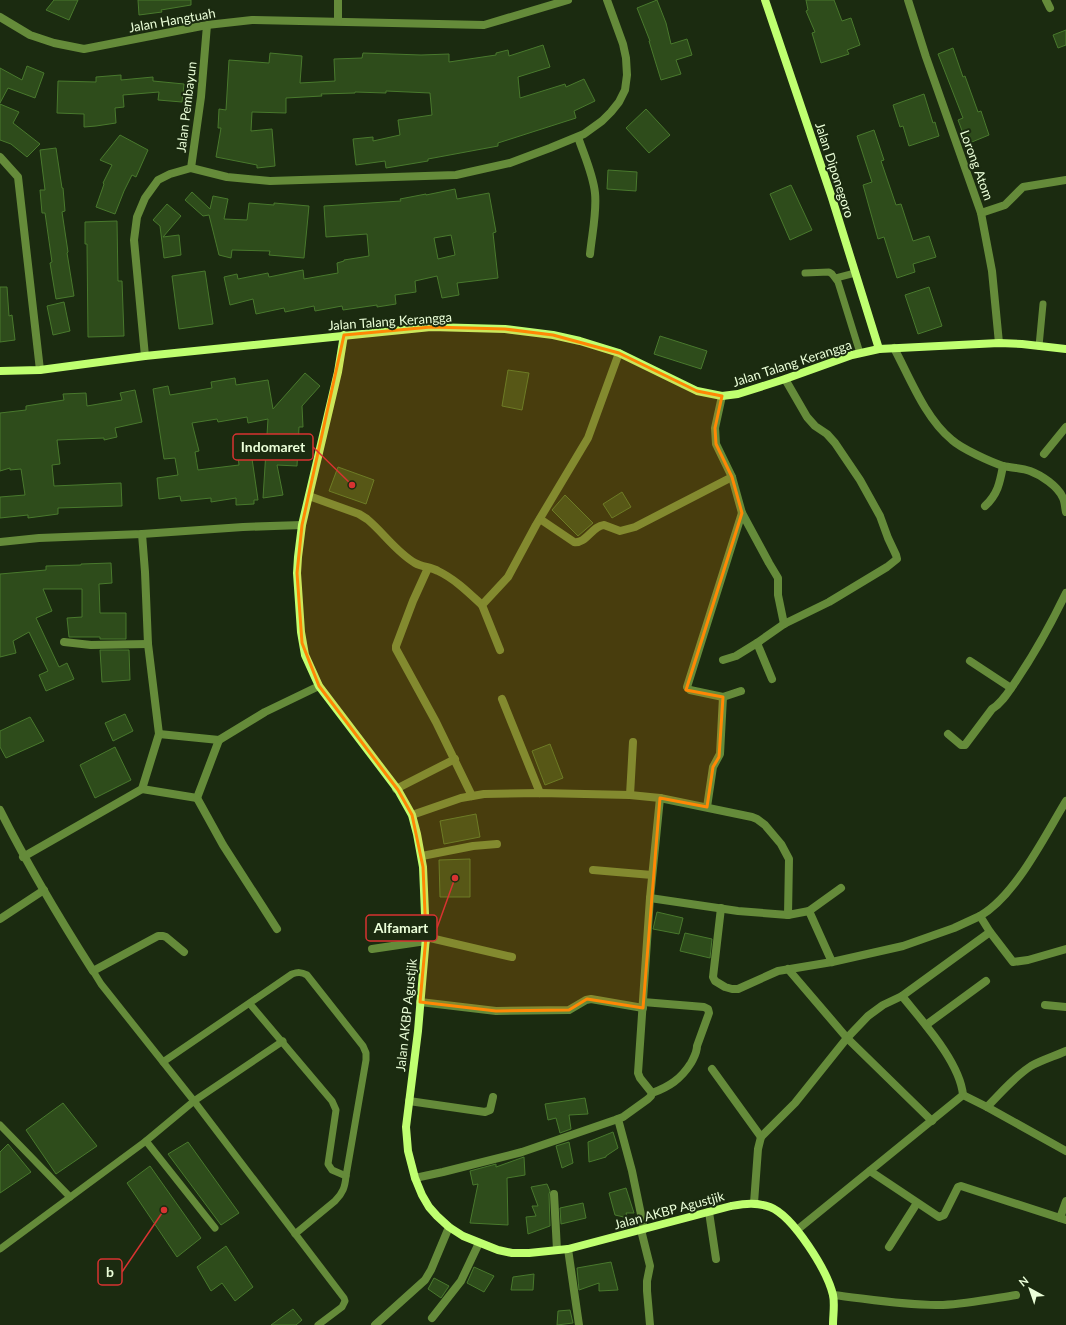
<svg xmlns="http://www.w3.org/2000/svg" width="1066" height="1325" viewBox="0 0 1066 1325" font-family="Lato,sans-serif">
<rect width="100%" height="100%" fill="#1b2b10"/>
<g fill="#2e4c1b" stroke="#49792d" fill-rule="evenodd">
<polygon points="54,0 78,0 69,20 46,10"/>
<polygon points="138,0 191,0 191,5 161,10 162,12 139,15"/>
<polygon points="657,0 666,23 671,44 687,39 692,55 676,60 681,74 661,80 649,41 650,41 637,8"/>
<polygon points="806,0 834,0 842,21 851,18 860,45 847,50 849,54 821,63 812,33 815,32 806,11 808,10"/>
<polygon points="1066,30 1066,45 1058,48 1053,35"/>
<polygon points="543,45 550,67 518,77 520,98 565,84 566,87 584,79 595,101 574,111 576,118 498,143 498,146 428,159 428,161 386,168 385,161 356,165 353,139 373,137 373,141 400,135 398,120 432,115 430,93 386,91 386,93 355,92 355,93 321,94 322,96 286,98 286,113 252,112 251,131 272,129 275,166 257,168 257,165 216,157 221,128 218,128 219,109 226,110 229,60 269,63 270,53 302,56 300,83 335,81 334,59 362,58 363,53 421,55 449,54 449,62 496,55 496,53 508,50 509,56"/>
<polygon points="953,48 963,77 965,76 978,112 981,111 989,135 967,144 958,120 963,118 938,54"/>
<polygon points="27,66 44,73 35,98 8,88 0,103 0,68 22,80"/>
<polygon points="121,75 121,80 153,77 153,81 184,84 182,102 158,100 159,92 123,95 124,107 115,108 116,123 96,126 84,127 84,114 57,113 58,81 96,82 96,77"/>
<polygon points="924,94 933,123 935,122 939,136 909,146 903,126 900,127 893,105"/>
<polygon points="0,104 19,112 13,123 40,144 27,157 11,144 0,140"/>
<polygon points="646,109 670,135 649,153 626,128"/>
<polygon points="874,130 884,160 881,161 896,205 901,204 913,241 929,236 936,257 913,264 915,272 897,278 884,237 878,239 863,185 872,182 857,136"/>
<polygon points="120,135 148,150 136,177 132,175 124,191 115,214 96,207 104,184 103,183 112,165 100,160"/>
<polygon points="56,148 62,188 63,188 65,211 62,212 68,252 67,253 74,296 56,299 50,263 52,262 45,213 42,213 40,190 45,190 40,150"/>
<polygon points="608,170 637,172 636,191 607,189"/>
<polygon points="791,185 812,230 790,240 770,194"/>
<path d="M455,189L457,199L489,193L496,232L493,233L498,278L457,283L459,295L442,298L437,276L415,281L416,292L395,295L396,304L377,307V305L343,310L342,306L315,311L314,306L285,312L284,308L256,314L253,299L230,305L224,277L237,274L238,279L268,273L269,277L303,270L304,279L338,273L337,263L344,261V260L369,256L367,234L326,237L324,206L401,201L400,199L426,194V195ZM451,235L455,255L438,259L434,238Z"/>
<polygon points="192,192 210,209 213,196 228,199 224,219 247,220 249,203 274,205 274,203 309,206 304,258 269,255 270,251 232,250 231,258 219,255 209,215 203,216 185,200"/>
<polygon points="167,204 181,216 163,237 179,235 181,255 164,258 160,226 153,220"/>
<polygon points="117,221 118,281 122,281 124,336 88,337 87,244 85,244 85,222"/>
<polygon points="205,271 213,324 179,329 172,276"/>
<polygon points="0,287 7,287 9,316 12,315 15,340 0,342"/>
<polygon points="929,287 942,326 918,334 905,295"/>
<polygon points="64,302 70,331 53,335 47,306"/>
<polygon points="660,336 707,351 701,369 654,354"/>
<polygon points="508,370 529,373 522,410 502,406"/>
<polygon points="305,373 320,386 302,406 303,427 299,427 297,466 277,465 283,495 263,498 268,419 248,423 247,417 218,422 217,419 192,423 199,451 195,452 198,470 239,465 236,440 249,438 258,500 254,500 254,504 236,505 236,498 211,502 211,498 181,501 180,496 159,499 157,478 178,475 175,458 164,459 153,389 168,386 170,395 212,388 211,382 235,378 236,385 268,380 273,409"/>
<polygon points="135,390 142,422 115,428 117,437 104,440 104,438 57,440 60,464 52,465 54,486 121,483 122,506 58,508 58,514 28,518 28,515 0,518 0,497 25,495 21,469 10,470 10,468 0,471 0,413 26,410 26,406 64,400 63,394 86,393 87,406 122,400 120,393"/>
<polygon points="338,467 374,480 366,504 329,491"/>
<polygon points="622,492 631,507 612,518 603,504"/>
<polygon points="565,495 593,523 578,536 552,510"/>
<polygon points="111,563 112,583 99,584 100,613 126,613 126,639 100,639 100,637 69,637 67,618 82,617 82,589 43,589 52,611 36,618 59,667 67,663 74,679 46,691 39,675 48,671 29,632 13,641 16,653 0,657 0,574 46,570 46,566 81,565 81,564"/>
<polygon points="100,650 129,650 130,680 102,682"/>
<polygon points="125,714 133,731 113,741 105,723"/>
<polygon points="30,717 44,741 6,758 0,747 0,731"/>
<polygon points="550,744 563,778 545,785 532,751"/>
<polygon points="115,747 131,780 95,798 80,765"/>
<polygon points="476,814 480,837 444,844 440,821"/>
<polygon points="470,859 470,897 440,897 439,860"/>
<polygon points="657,912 683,918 679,934 653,929"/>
<polygon points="685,933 712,939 710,958 680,951"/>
<polygon points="585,1098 588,1114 569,1115 571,1129 560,1133 556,1118 548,1120 545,1104"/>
<polygon points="63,1103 97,1146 56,1174 26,1130"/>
<polygon points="613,1132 618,1148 606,1156 606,1157 589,1162 588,1142"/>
<polygon points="188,1142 239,1213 221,1225 168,1154"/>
<polygon points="569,1142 573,1163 562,1168 556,1146"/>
<polygon points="8,1144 31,1172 0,1193 0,1152"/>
<polygon points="524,1157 525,1175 507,1178 508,1225 470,1223 478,1184 473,1185 470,1171 496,1164 496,1167"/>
<polygon points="150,1166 201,1238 177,1257 127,1183"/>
<polygon points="547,1184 550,1191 549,1194 550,1226 528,1234 526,1217 536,1216 532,1206 538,1206 531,1187"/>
<polygon points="626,1188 634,1213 626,1213 628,1218 615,1215 609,1193"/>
<polygon points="583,1203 586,1218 561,1224 560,1208"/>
<polygon points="226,1246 253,1287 235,1301 222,1283 211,1291 197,1267"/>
<polygon points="611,1262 618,1290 599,1291 599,1283 579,1290 577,1268"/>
<polygon points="474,1267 494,1276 484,1292 467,1283"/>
<polygon points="534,1274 533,1290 511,1290 513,1277"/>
<polygon points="434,1278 449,1286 441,1298 428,1289"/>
<polygon points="293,1309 302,1320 296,1325 271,1325"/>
<polygon points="570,1310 573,1323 557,1325 558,1311"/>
</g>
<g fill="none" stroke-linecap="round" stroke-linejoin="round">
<g stroke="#658b3a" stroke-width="7">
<polyline points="805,273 829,272 832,274 838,282 860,353"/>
<polyline points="836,278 855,273"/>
<polyline points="1039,346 1043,304"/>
<polyline points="93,971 101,984 194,1101 344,1298 345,1301 342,1307 318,1325"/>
<polyline points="250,1004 332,1101 336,1110 328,1164 332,1170 346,1176"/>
<path d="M163,1062L292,974C298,972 301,972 307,975L363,1046L366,1053V1060L346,1176C345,1187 343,1193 335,1201L295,1234"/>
<polyline points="0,1125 70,1197"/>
<polyline points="146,1141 215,1228"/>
<polyline points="0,1249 146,1141 194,1101 283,1041"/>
</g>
<g stroke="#658b3a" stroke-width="8">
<polyline points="908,0 926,57 981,213 992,271 999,343"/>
<polyline points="1046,0 1050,8"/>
<polyline points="0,17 30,35 54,43 84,49 207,25 252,20 484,25 568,0"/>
<polyline points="338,21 338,0"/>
<path d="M578,137C584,155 593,174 595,193C597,212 592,234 590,254"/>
<polyline points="0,157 18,177 40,370"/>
<polyline points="191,168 227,177 270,181 456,175 510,163 550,148 584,134 602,121 611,112 619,102 625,90 627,75 626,58 623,44 607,0"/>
<polyline points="981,213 1005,205 1023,187 1066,180"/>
<path d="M894,348C910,378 925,418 952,440C962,449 991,462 1003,466C1012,468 1022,468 1030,471C1041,475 1058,486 1063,498C1065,502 1065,508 1066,512"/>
<polyline points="145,356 134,240 137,217 145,198 158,180 170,174 191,168 201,97 207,25"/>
<polyline points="722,396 715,428 716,444 732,477 742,513 687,687 690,690 723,697 741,691"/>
<polyline points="1044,454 1066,427"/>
<path d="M309,496L359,514L367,519C383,532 396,552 415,563C422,567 431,567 438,571C455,579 469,593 482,605"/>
<path d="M985,506C998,494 1000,482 1003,466"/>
<polyline points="742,513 769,563 778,578 778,595 784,624"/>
<path d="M540,519L574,542C586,544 592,526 604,525L620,531L635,527L732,477"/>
<polyline points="0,542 39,538 142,534 243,527 302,525"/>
<polyline points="428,568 413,601 396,646 396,649 436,722 472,796"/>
<polyline points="64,642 91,645 148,644"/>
<polyline points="500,650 482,605 508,577 536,525 588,438 619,353"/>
<polyline points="723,660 736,656 757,643"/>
<polyline points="970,661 1011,688"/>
<polyline points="772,679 757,643 784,624 829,602 887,567 897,559 896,555 888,538 880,516 860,480 835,443 827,434 815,426 807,417 785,379"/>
<polyline points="502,699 540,793"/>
<path d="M948,734L961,745H965L992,709C1002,703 1009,691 1016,681C1035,653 1051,624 1066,593"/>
<polyline points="219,740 265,712 319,686"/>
<polyline points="142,789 197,798 219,740 159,734"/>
<polyline points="396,789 455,759"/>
<polyline points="630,795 633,742"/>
<polyline points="197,798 223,845 277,929"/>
<polyline points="707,807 713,767 720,754 723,697"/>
<path d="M0,810C28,866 60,919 93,971L158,936H163L166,937L184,952"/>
<polyline points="412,815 461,798 484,794 540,793 630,795 660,798 752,817 757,819 765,825 781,844 789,859 788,915"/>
<polyline points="422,856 473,846 497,844"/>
<polyline points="23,857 142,789 159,734 148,644 145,572 142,534"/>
<polyline points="593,870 652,875"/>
<polyline points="650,898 738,911 788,915 809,911 841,888"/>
<polyline points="721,908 713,977 715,981 725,987 732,989 738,989 778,971 832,962 903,946 954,928 980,916"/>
<polyline points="809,911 832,962"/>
<polyline points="0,919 44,890"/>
<polyline points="990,932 1013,962 1028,960 1066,949"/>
<polyline points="426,937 512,957"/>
<polyline points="372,949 426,941"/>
<polyline points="788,969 847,1038 932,1121"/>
<path d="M902,996L990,932L980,916C1016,895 1044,837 1066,801"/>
<polyline points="420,1002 496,1011 569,1010 586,1000 591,999 643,1008"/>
<polyline points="1045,1005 1066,1007"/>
<polyline points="926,1025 986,981"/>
<polyline points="712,1069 761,1137"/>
<polyline points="652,1093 640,1078 638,1073 650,898 660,798"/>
<path d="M963,1095L987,1107C1001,1093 1014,1077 1031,1066C1042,1060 1055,1056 1066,1051"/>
<polyline points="409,1101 485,1112 490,1110 493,1097"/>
<polyline points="987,1107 1066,1151"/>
<polyline points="618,1119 632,1171 644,1229"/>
<polyline points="870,1171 939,1217 944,1215 958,1187 961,1186 1066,1220"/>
<path d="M415,1178L443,1172L522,1152L615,1120L623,1117L648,1099L651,1096L652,1093C669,1087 681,1079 691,1063C694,1057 697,1053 697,1046L709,1013L708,1009L704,1007L643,1002"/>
<polyline points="554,1194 557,1250"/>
<path d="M754,1203L758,1149L761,1137L795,1103L847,1038L868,1016L883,1005L902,996C922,1021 960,1062 963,1095L797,1230"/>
<polyline points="709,1212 716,1259"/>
<polyline points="1060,1218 1066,1201"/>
<polyline points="641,1230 650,1266 647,1281 647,1291 650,1325"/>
<polyline points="889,1247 917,1203"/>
<polyline points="568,1249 579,1325"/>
<path d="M833,1295C869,1299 907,1306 943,1305C967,1304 991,1299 1016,1295"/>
<polyline points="432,1318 461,1281 479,1243"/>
<polyline points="375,1325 425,1280 431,1270 449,1227"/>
</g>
<g stroke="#bfff70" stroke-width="8">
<polyline points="765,0 832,198 879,349"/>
<path d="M344,335L338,372L302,525L298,557L297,573L301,632L305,655L319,686L398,790L412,815L417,834L423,867L426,937L418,1031L406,1127L408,1151L415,1178L422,1195L429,1207L437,1216L449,1227L463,1236L498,1250L512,1253H529L568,1249L731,1206C744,1204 756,1202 770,1207C793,1216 827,1270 833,1295C835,1304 833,1315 833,1325"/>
<polyline points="0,371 40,370 145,356 431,327 505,329 553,335 580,341 619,353 697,391 722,396 738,394 785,379 852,355 879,349 999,343 1022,344 1066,349"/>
</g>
</g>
<path fill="#ff8805" fill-opacity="0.2" stroke="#ff8805" stroke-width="3" stroke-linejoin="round" d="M431,327L505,329L553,335L619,353L697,391L722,396L715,428L716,444L732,477L742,513L686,690L723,697L719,757L713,767L707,807L660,798L643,1008L587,999L569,1010L496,1011L420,1002L426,937L423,867L412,815L398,790L319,686L302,643L297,573L302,525L344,335Z"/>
<g text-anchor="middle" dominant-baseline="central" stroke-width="4" stroke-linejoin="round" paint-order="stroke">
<g font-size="13" fill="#ebffd9" stroke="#1b2b10">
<text transform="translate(172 20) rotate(-10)">Jalan Hangtuah</text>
<text transform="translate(186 107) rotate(-83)">Jalan Pembayun</text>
<text transform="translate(977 165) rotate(70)">Lorong Atom</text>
<text transform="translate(835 170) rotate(72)">Jalan Diponegoro</text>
<text transform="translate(390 321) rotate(-4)">Jalan Talang Kerangga</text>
<text transform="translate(792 363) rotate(-18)">Jalan Talang Kerangga</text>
<text transform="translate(406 1015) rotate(-84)">Jalan AKBP Agustjik</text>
<text transform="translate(669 1210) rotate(-15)">Jalan AKBP Agustjik</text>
</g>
</g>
<path fill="none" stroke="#d73331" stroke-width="1.5" d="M352 485L313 447M455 878L437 928M164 1210L122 1272"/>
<g fill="#d73331" stroke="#1b2b10" stroke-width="1.5">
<circle cx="352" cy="485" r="4"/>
<circle cx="455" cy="878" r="4"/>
<circle cx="164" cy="1210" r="4"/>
</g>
<g fill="#1b2b10" stroke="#d73331" stroke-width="1.5">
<rect x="233" y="434" width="80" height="26" rx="4"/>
<rect x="366" y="915" width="71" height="26" rx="4"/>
<rect x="98" y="1259" width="24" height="26" rx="4"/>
</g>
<g font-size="14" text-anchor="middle" font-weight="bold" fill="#ebffd9">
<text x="273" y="452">Indomaret</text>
<text x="401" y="933">Alfamart</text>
<text x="110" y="1277">b</text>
</g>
<g transform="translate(1030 1289) rotate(320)" stroke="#1b2b10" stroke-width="3" paint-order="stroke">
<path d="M0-3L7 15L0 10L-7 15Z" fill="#ebffd9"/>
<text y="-6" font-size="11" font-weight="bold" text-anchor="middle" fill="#ebffd9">N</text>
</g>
</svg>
